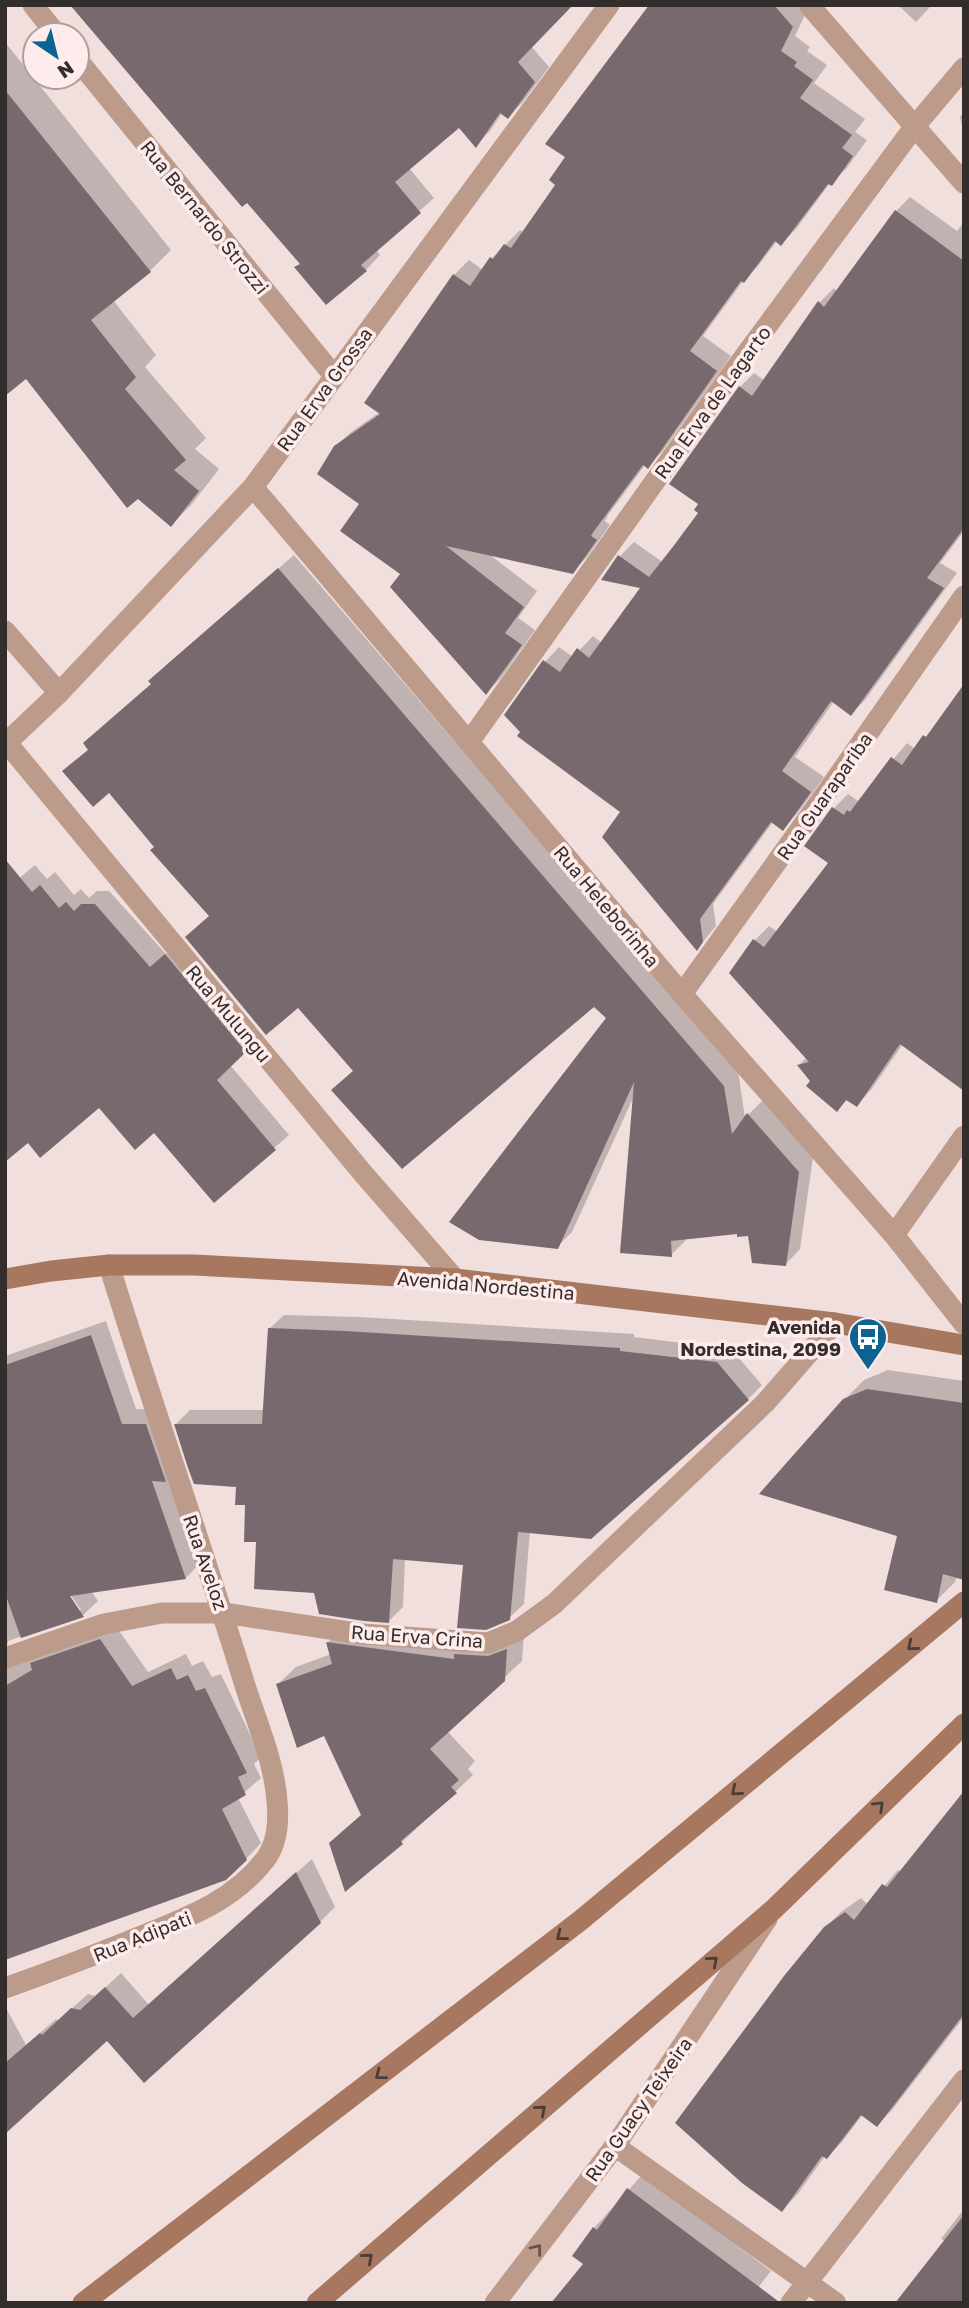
<svg xmlns="http://www.w3.org/2000/svg" width="969" height="2308" viewBox="0 0 969 2308" font-family="'Golos Text',sans-serif">
<rect width="100%" height="100%" fill="#f1dfde"/>
<g fill="#0003" fill-rule="evenodd">
<polygon points="652,5 802,5 807,11 795,36 810,47 807,51 827,65 814,83 865,119 855,132 867,140 846,169 830,183 796,229 781,244 777,241 758,266 743,281 703,336 731,356 662,452 648,466 645,465 608,515 605,521 610,525 587,557 572,572 489,554 537,591 518,618 535,630 501,678 487,692 402,573 362,504 335,447 351,432 380,412 454,275 469,260 483,270 492,258 520,230 524,232 557,184 567,157"/>
<polygon points="898,5 932,5 916,22"/>
<polygon points="5,42 171,250 150,271 113,300 156,355 145,367 206,438 195,449 219,469 192,504 171,525 27,376 5,393"/>
<polygon points="531,46 549,67 523,102 508,117 502,113 490,131 476,145 459,126 409,168 434,198 376,250 380,255 366,270 301,263"/>
<polygon points="964,112 964,134 960,117"/>
<polygon points="910,197 957,231 964,222 964,531 940,563 957,573 865,700 851,714 834,701 795,757 824,777 797,814 783,828 773,822 713,904 716,926 697,949 545,662 559,647 573,657 593,636 602,643 643,587 620,556 634,542 664,563 700,513 740,387 754,373 765,381 820,302 834,288 837,292 896,211"/>
<polygon points="294,555 738,1071 745,1118 763,1100 813,1157 800,1249 786,1264 749,1233 738,1233 685,1238 686,1240 671,1255 634,1096 572,1232 557,1247 608,1018 594,1005 333,1090 354,1070 298,1005 210,915 110,791 65,771 90,748 85,743 153,683 165,666"/>
<polygon points="938,723 903,1044 871,1090 857,1105 848,1099 837,1110 799,1065 807,1057 754,941 769,926 778,932 830,862 834,808 848,794 858,801 907,743 915,749"/>
<polygon points="35,865 47,879 55,872 74,895 81,889 89,898 97,891 109,891 166,954 180,942 259,1037 230,1065 289,1135 214,1201 154,1130 100,1106 5,890"/>
<polygon points="284,1315 360,1317 634,1334 634,1337 731,1349 762,1385 748,1399 530,1531 524,1604 509,1618 465,1564 405,1558 403,1607 389,1621 315,1592 258,1540 247,1503 238,1485 176,1424 190,1410 264,1410 269,1329"/>
<path d="M106,1321L136,1409H161L200,1563L186,1578L91,1591L98,1601L83,1615L8,1641L7,1646L12,1654L115,1625L148,1672L186,1654L192,1666L203,1661L212,1677L221,1674L261,1757L254,1764L261,1778L238,1798L261,1843L246,1859L5,1959V1356ZM66,1588L81,1610H77Z"/>
<polygon points="888,1370 964,1381 964,1578 957,1576 955,1582 936,1601 899,1535 844,1400 864,1380"/>
<polygon points="346,1625 469,1641 524,1633 522,1661 447,1731 475,1761 468,1769 473,1775 402,1842 363,1814 325,1734 278,1684 296,1667 331,1654 328,1642"/>
<polygon points="964,1798 964,2017 892,2110 877,2125 863,2114 842,2142 827,2157 825,2156 797,2195 782,2210 825,1928 841,1912 861,1898 868,1905 898,1870 901,1872"/>
<polygon points="312,1859 335,1907 320,1922 108,2039 5,2132 5,2006 26,2045 56,2019 58,2021 88,1994 96,1996 121,1973 149,2005"/>
<polygon points="642,2175 771,2271 746,2303 586,2264 594,2228"/>
<polygon points="964,2209 964,2303 945,2241 941,2239"/>
</g>
<g fill="#78696f">
<polygon points="70,5 573,5 518,62 535,82 508,119 500,113 476,148 459,128 395,182 421,213 361,265 367,271 326,305 294,267 300,264 247,203 242,207"/>
<polygon points="649,5 774,5 793,27 781,51 797,62 794,66 813,80 800,98 852,135 842,148 853,156 832,186 828,184 781,246 775,241 744,283 741,281 690,351 717,371 648,469 643,465 594,531 591,536 597,540 573,574 446,546 524,607 505,633 522,645 486,695 390,587 400,574 340,531 359,504 317,474 334,446 380,414 364,403 453,274 470,286 490,257 493,259 504,244 511,248 555,185 549,180 565,157 545,144"/>
<polygon points="5,90 151,272 91,320 136,377 125,389 186,460 174,470 199,491 171,527 138,499 127,508 26,379 5,396"/>
<polygon points="895,210 964,261 964,528 927,578 944,588 851,716 831,701 782,771 811,792 783,831 771,822 700,919 703,942 697,951 602,837 620,812 517,736 520,732 504,715 543,660 560,672 577,648 589,658 640,588 601,580 618,555 649,577 672,548 698,513 694,510 698,504 669,484 739,386 752,396 818,301 824,307"/>
<polygon points="278,568 724,1086 732,1134 747,1113 799,1172 786,1266 752,1263 748,1236 737,1237 737,1234 671,1241 672,1257 620,1253 634,1082 558,1249 479,1240 449,1222 606,1018 594,1007 402,1169 331,1090 353,1071 298,1008 266,1035 185,937 209,916 150,850 154,847 109,793 93,807 62,771 88,750 83,743 151,684 148,681"/>
<polygon points="964,684 964,1091 900,1044 857,1107 846,1100 837,1112 806,1086 810,1081 797,1065 809,1062 729,973 753,939 764,947 828,863 804,846 832,807 844,815 847,810 850,812 891,757 902,765 923,735 926,737"/>
<polygon points="5,859 32,892 40,885 59,908 66,902 74,911 81,904 95,904 150,967 165,954 246,1052 217,1080 276,1150 214,1203 154,1133 135,1150 99,1108 40,1158 28,1143 5,1162"/>
<polygon points="268,1328 345,1331 620,1348 620,1351 717,1362 749,1400 591,1539 518,1532 510,1620 486,1630 457,1628 463,1565 393,1559 389,1623 364,1621 319,1614 314,1593 254,1589 256,1542 244,1542 245,1505 235,1505 236,1487 194,1484 188,1468 174,1424 262,1424"/>
<polygon points="91,1335 122,1424 146,1424 166,1482 152,1481 186,1579 70,1596 84,1617 21,1638 5,1593 5,1365"/>
<polygon points="867,1389 964,1403 964,1580 943,1574 937,1603 884,1590 897,1536 759,1494 843,1399"/>
<polygon points="100,1639 132,1686 171,1668 177,1680 188,1675 196,1691 205,1688 247,1773 238,1777 246,1795 222,1809 247,1860 226,1880 5,1960 5,1686 32,1670 30,1663"/>
<polygon points="326,1642 454,1659 454,1654 488,1656 507,1649 505,1681 430,1749 459,1780 451,1787 457,1793 401,1841 403,1844 345,1892 329,1843 361,1815 324,1736 297,1748 276,1684 332,1664"/>
<polygon points="964,1791 964,2014 877,2127 861,2115 827,2159 822,2156 782,2212 742,2183 675,2123 784,1976 824,1927 845,1912 854,1920 882,1884 887,1887"/>
<polygon points="296,1872 321,1923 144,2083 107,2041 5,2134 5,2063 40,2033 42,2035 71,2008 80,2010 105,1987 133,2018"/>
<polygon points="627,2188 778,2301 778,2303 551,2303 583,2264 572,2256 593,2227 597,2230"/>
<polygon points="964,2215 964,2303 895,2303"/>
</g>
<g fill="none" stroke-linecap="round" stroke-linejoin="round">
<g stroke="#bd9b8b" stroke-width="21">
<polyline points="33,5 57,35"/>
<polyline points="809,5 964,183"/>
<polyline points="77,59 334,376"/>
<polyline points="253,487 682,994 894,1235 964,1324"/>
<polyline points="5,631 59,693"/>
<polyline points="469,742 730,376 915,126 964,68"/>
<polyline points="7,743 361,1171 455,1279"/>
<polyline points="5,744 59,693 253,487 609,5"/>
<polyline points="682,994 829,789 964,596"/>
<polyline points="894,1235 964,1136"/>
<polyline points="5,1658 104,1624 162,1613 224,1613 363,1634 488,1643 517,1631 554,1604 765,1403 835,1323"/>
<path d="M5,1988C50,1972 95,1955 139,1937C185,1918 232,1902 264,1861C278,1844 279,1822 277,1801C274,1759 255,1719 243,1679C200,1540 152,1404 109,1265"/>
<polyline points="615,2146 836,2303"/>
<polyline points="495,2303 615,2146 767,1919"/>
<polyline points="791,2303 964,2080"/>
</g>
<g stroke="#a8775f" stroke-width="21">
<polyline points="5,1279 51,1271 109,1265 194,1265 455,1279 835,1323 964,1345"/>
<polyline points="83,2303 581,1920 964,1602"/>
<polyline points="317,2303 774,1909 964,1724"/>
</g>
</g>
<defs><path id="oneway-chevron" d="M-2-3.5L2.5 0L-2 3.5" fill="none" stroke-width="1.6" stroke-linecap="round" stroke-linejoin="round" transform="scale(1.75)"/></defs>
<g stroke="#4a3c36">
<use href="#oneway-chevron" transform="translate(912 1646) rotate(140)"/>
<use href="#oneway-chevron" transform="translate(736 1791) rotate(140)"/>
<use href="#oneway-chevron" transform="translate(879 1806) rotate(-44)"/>
<use href="#oneway-chevron" transform="translate(561 1936) rotate(142)"/>
<use href="#oneway-chevron" transform="translate(713 1961) rotate(-41)"/>
<use href="#oneway-chevron" transform="translate(380 2075) rotate(142)"/>
<use href="#oneway-chevron" transform="translate(541 2110) rotate(-41)"/>
<use href="#oneway-chevron" transform="translate(368 2258) rotate(-41)"/>
</g>
<use stroke="#63544d" href="#oneway-chevron" transform="translate(537 2249) rotate(-52)"/>
<defs>
<symbol id="bus-pin" viewBox="-11 -11 22 30"><path d="M0 17L-7.5 6A9.5 9.5 0 1 1 7.5 6Z" fill="#0a6393" stroke="#feecec"/><path d="M-5-6H5V4H4V6H2V4H-2V6H-4V4H-5ZM-3.5-4V0h7V-4ZM-3.5 1.2v1.5H-2V1.2ZM2 1.2v1.5H3.5V1.2Z" fill="#fff"/></symbol>
</defs>
<g fill-rule="evenodd">
<use href="#bus-pin" x="846" y="1315" width="44" height="60"/>
</g>
<g text-anchor="middle" dominant-baseline="central" stroke-width="7" stroke-linejoin="round" paint-order="stroke">
<g font-size="19" fill="#332d2c" stroke="#feecec">
<text transform="translate(205 217) rotate(51)">Rua Bernardo Strozzi</text>
<text transform="translate(324 389) rotate(-54)">Rua Erva Grossa</text>
<text transform="translate(712 402) rotate(-54)">Rua Erva de Lagarto</text>
<text transform="translate(824 796) rotate(-55)">Rua Guarapariba</text>
<text transform="translate(607 906) rotate(50)">Rua Heleborinha</text>
<text transform="translate(229 1013) rotate(50)">Rua Mulungu</text>
<text transform="translate(486 1285) rotate(5)">Avenida Nordestina</text>
<text transform="translate(206 1562) rotate(71)">Rua Aveloz</text>
<text transform="translate(417 1636) rotate(4)">Rua Erva Crina</text>
<text transform="translate(142 1936) rotate(-22)">Rua Adipati</text>
<text transform="translate(638 2109) rotate(-55)">Rua Guacy Teixeira</text>
</g>
<g font-size="19" font-weight="bold" fill="#332d2c" stroke="#feecec" text-anchor="end">
<text x="841" y="1326">Avenida<tspan x="841" dy="22">Nordestina, 2099</tspan></text>
</g>
</g>
<rect width="969" height="2308" fill="none" stroke="#332d2c" stroke-width="14"/>
<g transform="translate(56 56) rotate(145)"><circle r="33" fill="#feecec" stroke="#ada09f" stroke-width="2"/>
<path d="M0-5L12 26L0 18L-12 26Z" fill="#0a6393"/>
<text y="-10" font-size="19" font-weight="bold" text-anchor="middle" fill="#332d2c">N</text>
</g>
</svg>
